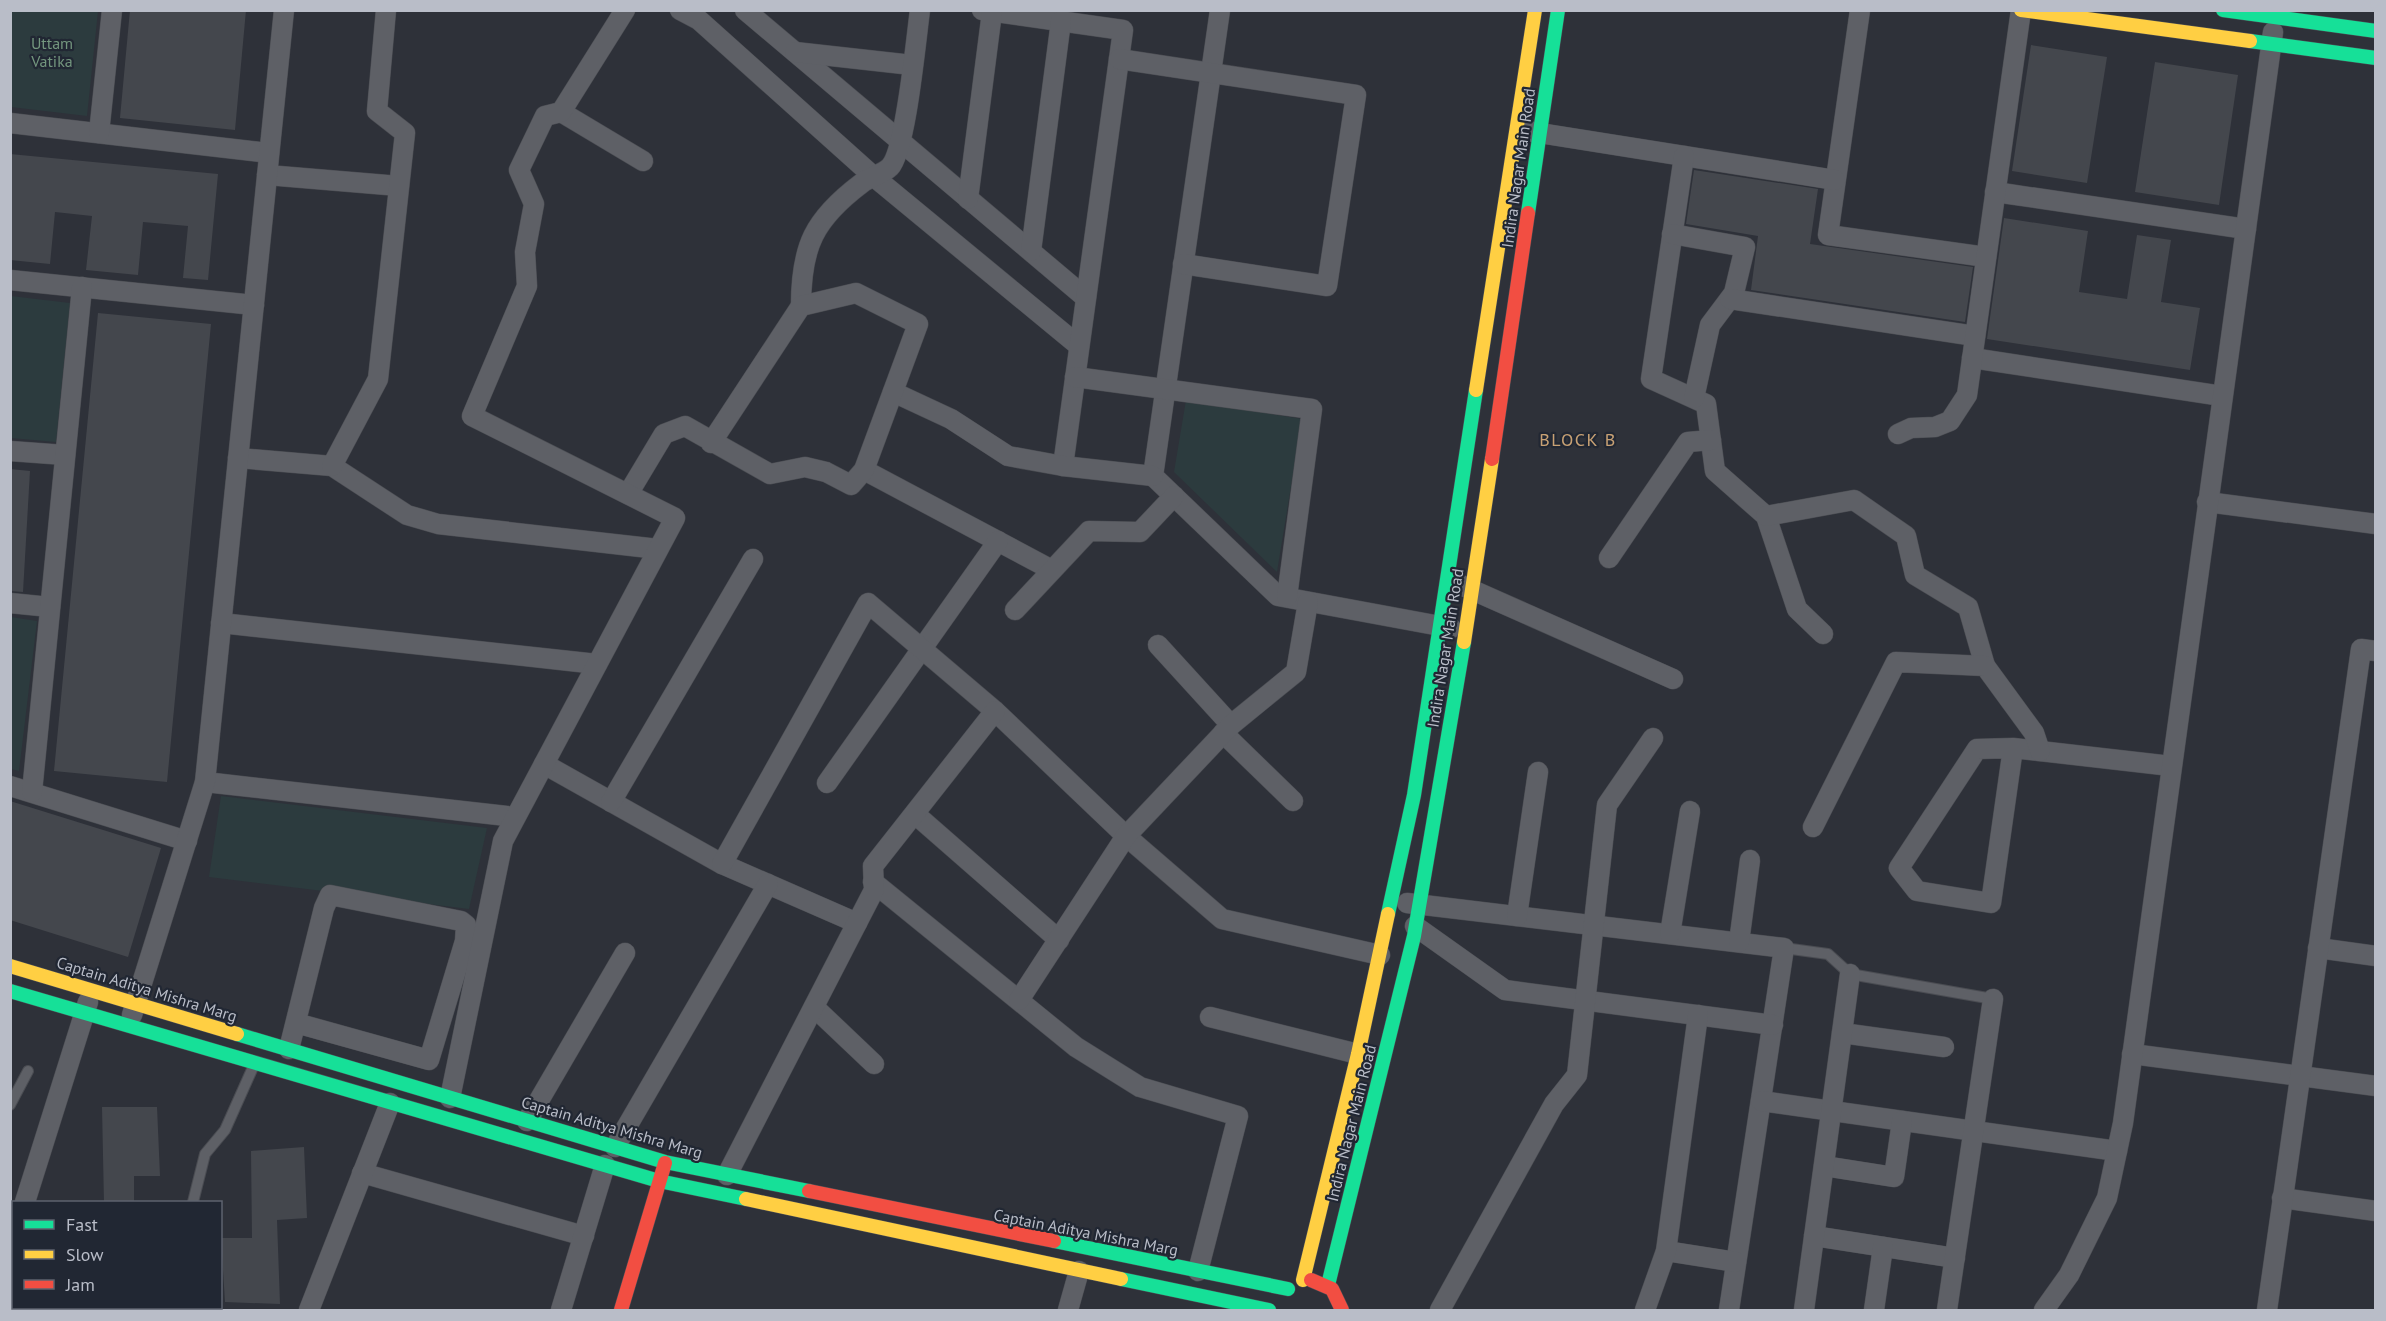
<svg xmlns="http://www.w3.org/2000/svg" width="2386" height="1321" viewBox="0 0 2386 1321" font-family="'PT Sans',sans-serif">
<rect width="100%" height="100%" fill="#2e3139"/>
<g fill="#2c3b3e">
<polygon points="11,10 98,11 87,116 11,107"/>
<polygon points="11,296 70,303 56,442 11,438"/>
<polygon points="1186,400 1302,419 1277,572 1174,472"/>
<polygon points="11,617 37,621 19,771 11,769"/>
<polygon points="221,796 487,828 469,909 209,877"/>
</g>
<g fill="#44474d">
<polygon points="130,10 246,10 235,130 120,118"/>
<polygon points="2031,45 2107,57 2087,183 2012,171"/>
<polygon points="2155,62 2238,75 2219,205 2135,192"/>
<polygon points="10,154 218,174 208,280 183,278 188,226 143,222 138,275 86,270 92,216 55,212 50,264 10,260"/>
<polygon points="1694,170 1818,189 1810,244 1973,267 1965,322 1751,290 1758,236 1686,224"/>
<polygon points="2004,218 2088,231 2079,292 2127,299 2137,235 2171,240 2161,302 2200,308 2190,370 1987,339"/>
<polygon points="98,313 211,324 167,782 54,771"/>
<polygon points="10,469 30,471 23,592 10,591"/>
<polygon points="10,801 161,848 128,957 10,920"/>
<polygon points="102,1107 157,1107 160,1176 134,1176 134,1203 104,1203"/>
<polygon points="304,1147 307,1218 277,1220 280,1304 225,1302 221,1238 252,1238 251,1151"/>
</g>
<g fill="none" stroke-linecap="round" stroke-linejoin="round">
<defs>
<g id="lane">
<polyline points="1784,948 1828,954 1850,974 1993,999"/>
<polyline points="10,1105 28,1071"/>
<polyline points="193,1202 205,1154 225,1130 254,1065"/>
<polyline points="10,1264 14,1265"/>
<polyline points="47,1308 47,1310"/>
<polyline points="190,1308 190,1310"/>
</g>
<g id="street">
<polyline points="680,10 699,20 873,176 1079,346"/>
<polyline points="745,10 1086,298"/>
<polyline points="982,10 1123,30 1063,466"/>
<polyline points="1220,10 1153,476 1278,596 1451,628"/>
<polyline points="1860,10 1828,235 1986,257"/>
<polyline points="795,52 912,65"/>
<polyline points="1119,59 1356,95 1327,286 1183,264"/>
<polyline points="561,112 643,161"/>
<polyline points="10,123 269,153"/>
<polyline points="1527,131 1835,180"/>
<polyline points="99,133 112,10"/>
<polyline points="1684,156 1651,379 1706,404 1715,471 1766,516 1797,609 1823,634"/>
<polyline points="267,175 399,186"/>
<polyline points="1995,192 2246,229"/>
<polyline points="968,199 992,12"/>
<polyline points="1672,234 1745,247 1734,293 1710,325 1694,398"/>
<polyline points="1031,251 1061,21"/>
<polyline points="10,280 254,305"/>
<polyline points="1730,299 1975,336"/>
<path d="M801,306C801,246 814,219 862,183C870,177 883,174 890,167C906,150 916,39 920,10"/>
<polyline points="1972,358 2222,396"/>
<polyline points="1075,377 1312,409 1287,597"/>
<polyline points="893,392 951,419 1008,456 1063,466 1153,476"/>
<polyline points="1898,434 1911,428 1935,427 1950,421 1967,395 2021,10"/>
<polyline points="10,451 65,455"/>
<polyline points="238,458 332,466 407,515 438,524 658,549"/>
<polyline points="332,466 378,379 405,133 377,111 386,10"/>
<polyline points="864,470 1052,570"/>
<polyline points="628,494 664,434 685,426 770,474 805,467 826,472 851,485 864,470 918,324 856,293 801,306 711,443"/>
<polyline points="2207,502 2376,524"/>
<polyline points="1766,516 1854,500 1906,536 1915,575 1968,607 1985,666"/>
<polyline points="1609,558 1688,442 1711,440"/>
<polyline points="1461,585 1673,679"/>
<polyline points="10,603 50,607"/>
<polyline points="1015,610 1089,531 1140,532 1174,496"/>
<polyline points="221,623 597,664"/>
<polyline points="1158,645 1231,725"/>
<polyline points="1223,733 1293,801"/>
<polyline points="2013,748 1977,749 1899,868 1917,891 1991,903 2013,748 2171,766"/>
<polyline points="544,764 722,864 857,923"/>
<polyline points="205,782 515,817"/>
<polyline points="827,783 998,541"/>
<polyline points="10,786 187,841"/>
<polyline points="32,792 82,287"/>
<polyline points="611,802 753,559"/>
<polyline points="915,814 1059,940"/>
<polyline points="1813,827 1896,662 1985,666 2034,733 2040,751"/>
<polyline points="722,864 868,603 995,711 1126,836 1222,919 1380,955"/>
<polyline points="873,882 1076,1047 1140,1087 1238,1116 1198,1271"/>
<polyline points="1407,903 1784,948 1729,1310"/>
<polyline points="1517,916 1538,772"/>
<polyline points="1415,926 1505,990 1773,1025"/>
<polyline points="1670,934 1690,811"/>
<polyline points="1739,942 1750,860"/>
<polyline points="2318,948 2376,956"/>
<polyline points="1019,1000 1126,836 1231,725 1296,672 1308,602"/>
<polyline points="814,1007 874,1064"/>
<polyline points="132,1015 205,782 284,10"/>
<polyline points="1210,1017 1358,1054"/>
<polyline points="1842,1033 1944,1047"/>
<polyline points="289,1049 324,908 330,895 461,921 466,925 465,941 429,1060 296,1023"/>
<polyline points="2132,1054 2376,1086"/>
<polyline points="450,1098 503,841 675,518 472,416 527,286 525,252 534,204 519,170 545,116 561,112 625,10"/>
<polyline points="1761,1101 2117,1151"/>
<polyline points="527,1121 625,953"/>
<polyline points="615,1147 768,884"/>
<polyline points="1824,1166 1894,1177 1902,1121"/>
<polyline points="362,1173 584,1236"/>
<polyline points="727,1175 874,890 873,866 995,711"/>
<polyline points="2282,1198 2376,1211"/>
<polyline points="25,1202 88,1002"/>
<polyline points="1814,1236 1955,1258"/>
<polyline points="10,1250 14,1240"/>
<polyline points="1666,1251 1736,1262"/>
<polyline points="309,1310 390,1103"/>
<polyline points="561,1310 605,1165"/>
<polyline points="1068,1310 1079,1271"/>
<polyline points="1440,1310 1554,1104 1577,1075 1607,805 1653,738"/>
<polyline points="1645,1310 1666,1251 1698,1015"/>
<polyline points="1804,1310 1850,974"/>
<polyline points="1874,1310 1883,1247"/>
<polyline points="1947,1310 1993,999"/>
<polyline points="2044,1310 2069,1275 2107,1198 2123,1123 2273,32"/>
<polyline points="2267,1310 2361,649 2376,651"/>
</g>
<g id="fast">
<polyline points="2223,10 2376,31"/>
<polyline points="2250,41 2376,58"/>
<polyline points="1528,213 1558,10"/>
<polyline points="1388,914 1414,795 1476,390"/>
<polyline points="10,991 659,1181 746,1199"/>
<polyline points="237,1034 665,1162 809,1191"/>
<polyline points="1054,1241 1288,1289"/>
<polyline points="1121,1279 1269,1310"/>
<polyline points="1328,1285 1414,936 1464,642"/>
</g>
<g id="slow">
<polyline points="2021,10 2250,41"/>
<polyline points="1476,390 1535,10"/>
<polyline points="1464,642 1492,459"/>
<polyline points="10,966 237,1034"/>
<polyline points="746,1199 1121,1279"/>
<polyline points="1303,1280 1358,1054 1388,914"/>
</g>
<g id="jam">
<polyline points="1492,459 1528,213"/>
<polyline points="809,1191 1054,1241"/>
<polyline points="1311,1280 1332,1289 1342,1310"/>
<polyline points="621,1310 665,1163"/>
</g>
</defs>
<use href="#lane" stroke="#4a4c52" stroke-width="12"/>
<use href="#street" stroke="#4a4c52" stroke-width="21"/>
<use href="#fast" stroke="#4b4e55" stroke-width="15"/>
<use href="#slow" stroke="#4b4e55" stroke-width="15"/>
<use href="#jam" stroke="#4b4e55" stroke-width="15"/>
<use href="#lane" stroke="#5e6066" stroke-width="10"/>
<use href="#street" stroke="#5e6066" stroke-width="20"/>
<use href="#fast" stroke="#16e098" stroke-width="14"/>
<use href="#slow" stroke="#ffcf43" stroke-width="14"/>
<use href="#jam" stroke="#f24e42" stroke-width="14"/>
</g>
<g text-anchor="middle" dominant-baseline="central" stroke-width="4.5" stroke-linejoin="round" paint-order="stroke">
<g font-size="16" fill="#73967e" stroke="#212733">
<text x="52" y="43">Uttam<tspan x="52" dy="18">Vatika</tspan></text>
</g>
<g font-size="16" fill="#b9bdc8" stroke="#212733">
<text transform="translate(1518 168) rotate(-82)">Indira Nagar Main Road</text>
<text transform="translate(1445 648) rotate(-81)">Indira Nagar Main Road</text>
<text transform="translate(147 989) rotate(17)">Captain Aditya Mishra Marg</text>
<text transform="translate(1351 1123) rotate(-76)">Indira Nagar Main Road</text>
<text transform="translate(612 1127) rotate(16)">Captain Aditya Mishra Marg</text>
<text transform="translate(1086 1232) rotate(11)">Captain Aditya Mishra Marg</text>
</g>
<g font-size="18" letter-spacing="1.5" fill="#c8a174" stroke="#212733">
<text x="1578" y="439">BLOCK B</text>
</g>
</g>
<rect width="2386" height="1321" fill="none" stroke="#b9bdc8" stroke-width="24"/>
<rect x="12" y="1201" width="210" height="108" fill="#212733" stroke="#5e636f" stroke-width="1.5"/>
<rect x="24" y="1220" width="30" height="9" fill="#16e098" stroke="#5e636f" stroke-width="1.5"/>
<text x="66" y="1231" font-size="18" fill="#b9bdc8">Fast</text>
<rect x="24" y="1250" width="30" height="9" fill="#ffcf43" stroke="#5e636f" stroke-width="1.5"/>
<text x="66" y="1261" font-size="18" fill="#b9bdc8">Slow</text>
<rect x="24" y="1280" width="30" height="9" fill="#f24e42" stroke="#5e636f" stroke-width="1.5"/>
<text x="66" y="1291" font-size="18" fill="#b9bdc8">Jam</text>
</svg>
